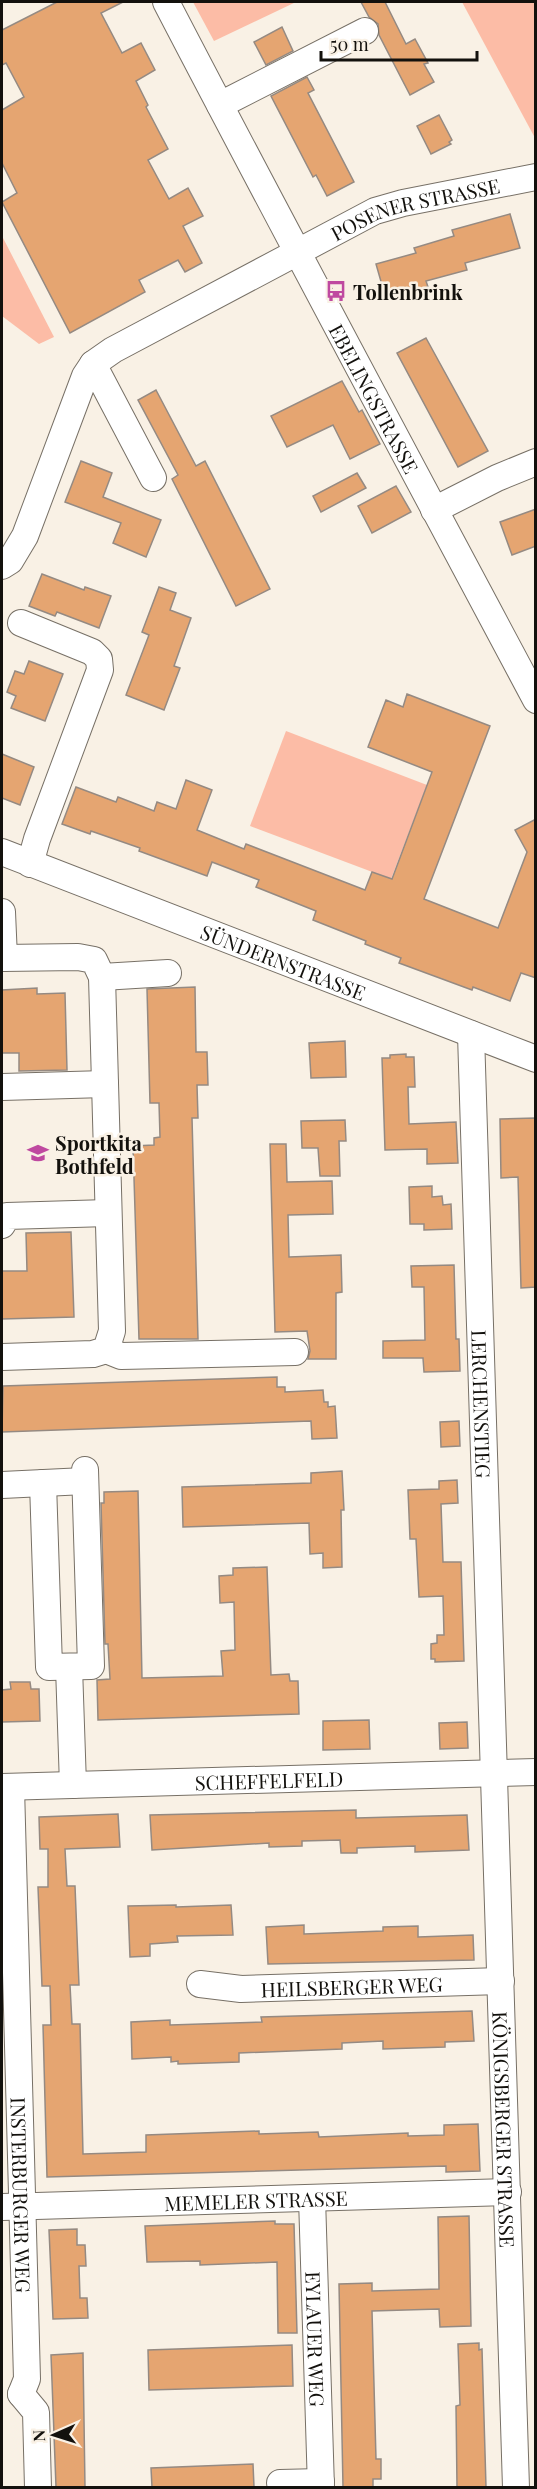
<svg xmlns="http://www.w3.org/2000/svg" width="537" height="2489" viewBox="0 0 537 2489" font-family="'Playfair Display',serif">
<rect width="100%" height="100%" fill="#f9f1e5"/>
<g fill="#fcbca6">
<polygon points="193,2 296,2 214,41"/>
<polygon points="462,2 535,2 535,138"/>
<polygon points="2,236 54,337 39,344 2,316"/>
<polygon points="286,731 427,785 391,879 250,826"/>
</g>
<g fill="#e5a571" stroke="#958a82" stroke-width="1.5">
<polygon points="57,2 123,2 101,13 122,53 141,43 155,70 136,81 148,105 146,107 168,149 148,160 169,199 188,188 203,216 183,226 202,263 185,272 178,260 139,280 145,292 70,333 2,202 17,193 2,163 2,110 24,97 6,63 2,65 2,30"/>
<polygon points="361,2 385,2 406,44 415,39 428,63 424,64 434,82 410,95 379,35 378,24 369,17"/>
<polygon points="282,27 293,51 266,65 254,42"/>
<polygon points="307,77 314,90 308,93 354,182 327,196 316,175 313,177 271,96"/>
<polygon points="439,115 452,140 449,142 451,144 431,154 417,126"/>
<polygon points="510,214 520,248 465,263 467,270 426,281 428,287 386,299 376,264 416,253 414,248 454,236 452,230"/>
<polygon points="426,338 488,451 458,467 397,353"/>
<polygon points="342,381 359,412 362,410 380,444 350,459 333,425 287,447 271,416"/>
<polygon points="156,390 196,466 205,461 270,589 236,606 172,479 178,475 138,400"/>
<polygon points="81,461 112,473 103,497 161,520 146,557 113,543 121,523 65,502"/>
<polygon points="357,473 366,488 321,512 313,496"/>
<polygon points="396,486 411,512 372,533 358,506"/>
<polygon points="536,509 536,546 512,555 500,522"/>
<polygon points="42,574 84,590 85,587 111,596 99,628 57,612 55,616 29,606"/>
<polygon points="159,587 176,593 170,610 191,618 174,666 180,668 164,710 126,695 149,635 142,632"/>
<polygon points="29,661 63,674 45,721 11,708 16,696 7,692 15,671 24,674"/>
<polygon points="407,694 490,726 424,899 498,928 527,852 515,830 536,819 536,978 521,973 510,1001 473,987 472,990 399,963 401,958 365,944 366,941 313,920 316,911 256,887 259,880 212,862 207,876 139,851 140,848 91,831 90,834 62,824 76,787 116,802 118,797 154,811 157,802 176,809 186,780 212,790 197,830 244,849 246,844 365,890 372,872 392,879 432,772 368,747 386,700 403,707"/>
<polygon points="2,754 34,767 20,805 2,798"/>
<polygon points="195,987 196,1052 207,1052 208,1085 197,1085 198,1118 192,1118 198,1339 139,1339 133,1146 154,1145 154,1138 160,1137 159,1103 150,1103 147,989"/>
<polygon points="37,988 37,994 65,993 67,1070 19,1071 19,1053 2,1053 2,990"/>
<polygon points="345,1041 346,1077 311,1078 309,1043"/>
<polygon points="406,1054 406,1057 414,1057 415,1087 408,1087 409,1124 456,1122 458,1163 427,1164 427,1149 385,1150 382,1058 390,1058 390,1055"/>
<polygon points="535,1118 536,1287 521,1288 518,1177 501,1178 500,1119"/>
<polygon points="345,1120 346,1141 339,1141 340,1176 320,1176 318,1148 302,1148 301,1121"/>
<polygon points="270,1144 286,1144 287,1182 332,1181 333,1214 288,1215 289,1257 341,1255 342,1292 336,1293 336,1359 308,1359 310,1351 307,1331 275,1332"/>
<polygon points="432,1186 432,1197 442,1196 443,1205 451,1204 452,1229 424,1230 424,1224 410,1224 409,1187"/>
<polygon points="71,1232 74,1317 2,1319 2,1271 27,1271 26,1233"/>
<polygon points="454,1265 456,1339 459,1339 460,1371 424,1372 423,1358 383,1358 383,1341 425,1340 424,1287 412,1287 411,1266"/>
<polygon points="277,1377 277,1387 285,1387 285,1392 323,1390 324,1402 328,1402 328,1407 335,1406 337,1438 312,1439 311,1421 2,1432 3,1386"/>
<polygon points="459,1421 460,1446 441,1447 440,1422"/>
<polygon points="342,1471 344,1510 341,1510 342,1567 323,1568 323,1553 310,1554 309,1523 183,1527 182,1487 311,1483 311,1473"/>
<polygon points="457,1480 458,1503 441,1504 443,1562 461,1562 464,1661 435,1662 435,1659 431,1659 431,1644 437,1643 437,1635 444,1635 443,1596 419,1597 416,1539 410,1539 408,1490 439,1489 439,1481"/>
<polygon points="138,1491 142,1678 223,1676 221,1651 235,1650 234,1602 220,1603 219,1576 233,1575 233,1568 267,1567 271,1675 289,1674 290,1681 298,1681 299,1714 98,1720 97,1680 110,1679 108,1644 105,1644 101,1503 104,1503 104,1492"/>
<polygon points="10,1682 30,1682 31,1689 39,1689 40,1721 2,1722 2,1690 11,1689"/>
<polygon points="369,1720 370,1749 323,1750 323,1721"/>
<polygon points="467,1722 468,1748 440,1749 439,1723"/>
<polygon points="356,1810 356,1818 467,1815 469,1850 415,1852 415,1846 357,1848 357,1853 341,1853 340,1840 302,1841 302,1846 269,1847 269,1843 152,1850 150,1815"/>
<polygon points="118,1814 120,1847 65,1849 67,1886 75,1886 79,1985 70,1985 72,2024 80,2024 83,2154 146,2152 146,2135 259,2131 259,2134 318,2132 319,2137 408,2133 408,2136 444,2135 444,2125 478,2124 480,2171 446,2172 446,2166 47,2177 43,2025 51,2025 50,1986 42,1986 38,1887 48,1887 48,1849 40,1849 39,1817"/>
<polygon points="176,1905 176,1907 231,1905 233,1935 177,1936 178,1942 150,1944 150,1956 130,1957 128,1906"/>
<polygon points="304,1925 304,1934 383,1931 383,1927 418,1926 418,1937 473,1935 474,1960 268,1964 266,1927"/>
<polygon points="472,2011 474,2041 445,2042 445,2047 383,2049 383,2041 342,2043 342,2049 239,2053 239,2062 178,2064 178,2061 171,2062 171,2057 132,2059 131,2022 170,2020 170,2025 262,2022 261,2017"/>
<polygon points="469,2216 471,2326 440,2327 439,2309 372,2311 376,2459 381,2459 381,2479 373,2479 373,2487 343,2487 339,2284 372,2283 372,2291 439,2289 438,2217"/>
<polygon points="275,2221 275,2224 294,2224 297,2333 278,2333 277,2262 200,2265 200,2261 147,2262 145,2226"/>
<polygon points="77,2229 77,2245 85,2245 86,2266 79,2266 80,2298 87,2298 88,2318 53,2319 49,2230"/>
<polygon points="479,2343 479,2350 482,2349 486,2487 457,2487 456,2406 460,2405 458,2344"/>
<polygon points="292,2345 293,2386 149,2390 148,2350"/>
<polygon points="83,2353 85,2487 56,2487 51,2355"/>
<polygon points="253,2464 254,2487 152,2487 151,2468"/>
</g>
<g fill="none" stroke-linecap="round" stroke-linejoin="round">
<defs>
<g id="minor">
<path id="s1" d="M166,2C287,235 412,467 536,700"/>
<polyline points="220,105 365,31"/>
<polyline points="93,364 153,478"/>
<polyline points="434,510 497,478 536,462"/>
<path id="s2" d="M2,566L10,561L25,536L85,376L93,364L113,350L375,211L403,203L536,177"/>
<polyline points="21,623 92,652 99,659 100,670 37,839 30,864"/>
<path id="s3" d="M2,852L536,1059"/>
<polyline points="2,912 4,958"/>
<polyline points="2,958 78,957 94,960 102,977 112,1331 106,1350 93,1354 2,1357"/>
<polyline points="102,977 168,973"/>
<path id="s4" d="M471,1034L516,2488"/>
<polyline points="2,1087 105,1084"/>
<polyline points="2,1225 7,1216 108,1213"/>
<polyline points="106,1350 121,1356 295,1352"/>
<polyline points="43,1483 49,1667 91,1666 85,1470"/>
<polyline points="2,1485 85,1481"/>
<polyline points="69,1667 73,1785"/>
<path id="s5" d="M2,1787L536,1772"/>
<path id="s6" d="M11,1787L27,2379L21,2394"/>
<path id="s7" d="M200,1984L241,1989L501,1981"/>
<path id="s8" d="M312,2198L321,2488"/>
<path id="s9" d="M2,2207L508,2192"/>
<polyline points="21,2394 36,2412 38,2488"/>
<polyline points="280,2483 321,2482"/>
</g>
</defs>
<use href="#minor" stroke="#777066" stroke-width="28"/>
<use href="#minor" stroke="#fff" stroke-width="26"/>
</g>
<defs>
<symbol id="bus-bare" viewBox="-9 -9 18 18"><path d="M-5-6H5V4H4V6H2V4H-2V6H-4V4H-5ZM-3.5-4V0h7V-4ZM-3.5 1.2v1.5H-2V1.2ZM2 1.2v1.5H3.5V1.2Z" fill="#bf49a0" stroke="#f9f1e5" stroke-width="2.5" paint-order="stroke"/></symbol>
<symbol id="school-bare" viewBox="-9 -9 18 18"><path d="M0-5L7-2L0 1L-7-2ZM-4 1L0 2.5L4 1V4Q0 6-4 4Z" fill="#bf49a0" stroke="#f9f1e5" stroke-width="2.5" paint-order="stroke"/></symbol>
</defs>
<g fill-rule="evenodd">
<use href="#bus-bare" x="321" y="276" width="30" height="30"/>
<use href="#school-bare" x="23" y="1138" width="30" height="30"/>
</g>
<g text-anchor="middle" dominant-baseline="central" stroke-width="5" stroke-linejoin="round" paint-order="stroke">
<g font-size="20" fill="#13110d" stroke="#f9f1e5">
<text stroke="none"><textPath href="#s2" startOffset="584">POSENER STRASSE</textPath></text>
<text stroke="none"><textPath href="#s1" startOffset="448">EBELINGSTRASSE</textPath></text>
<text stroke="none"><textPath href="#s3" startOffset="302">SÜNDERNSTRASSE</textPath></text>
<text stroke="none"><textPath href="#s4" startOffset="370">LERCHENSTIEG</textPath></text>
<text stroke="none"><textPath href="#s5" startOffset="267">SCHEFFELFELD</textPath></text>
<text stroke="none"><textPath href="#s7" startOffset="152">HEILSBERGER WEG</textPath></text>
<text stroke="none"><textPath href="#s4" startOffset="1096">KÖNIGSBERGER STRASSE</textPath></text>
<text stroke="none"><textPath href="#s6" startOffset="408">INSTERBURGER WEG</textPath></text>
<text stroke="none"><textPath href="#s9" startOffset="254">MEMELER STRASSE</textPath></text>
<text stroke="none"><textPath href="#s8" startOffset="141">EYLAUER WEG</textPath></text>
</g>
<g font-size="20" font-weight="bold" fill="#13110d" stroke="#f9f1e5" text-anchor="start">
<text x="353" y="291">Tollenbrink</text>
<text x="55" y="1142">Sportkita<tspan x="55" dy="23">Bothfeld</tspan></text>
</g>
</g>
<rect width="537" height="2489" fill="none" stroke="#13110d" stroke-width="6"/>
<g transform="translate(54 2435) rotate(267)" stroke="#f9f1e5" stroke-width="4.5" paint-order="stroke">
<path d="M0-4.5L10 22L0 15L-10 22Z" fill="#13110d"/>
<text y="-9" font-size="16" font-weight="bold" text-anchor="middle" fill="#13110d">N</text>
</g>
<path d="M321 51v9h156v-9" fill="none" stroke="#13110d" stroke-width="3"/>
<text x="330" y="51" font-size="18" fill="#13110d" stroke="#f9f1e5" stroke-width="4.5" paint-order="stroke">50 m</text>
</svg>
